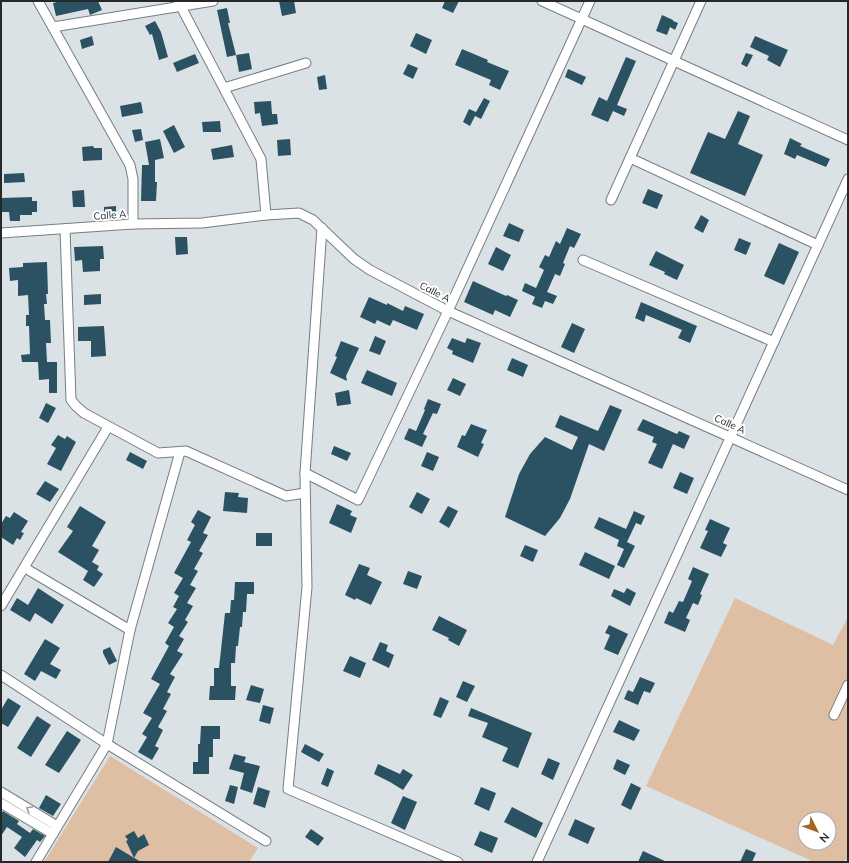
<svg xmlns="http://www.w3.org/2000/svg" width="849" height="863" viewBox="0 0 849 863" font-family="Mulish,sans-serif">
<rect width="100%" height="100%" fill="#dbe2e5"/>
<g fill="#debfa3" fill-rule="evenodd">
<path d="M735,598L833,645L848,617V858L842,862H814L646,786ZM805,819H829V843H805Z"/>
<polygon points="110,756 258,848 249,862 44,862"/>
</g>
<g fill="#2b5263">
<polygon points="61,1 98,1 102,10 90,15 88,9 56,16 53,3"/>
<polygon points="279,1 294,1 296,13 282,16"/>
<polygon points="445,1 459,1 453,13 442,8"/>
<polygon points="227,8 230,23 228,23 236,55 227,57 217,10"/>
<polygon points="662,15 673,20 673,21 678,23 675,30 670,27 667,35 656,31"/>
<polygon points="155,21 161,32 168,57 159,60 152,34 150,35 145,26"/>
<polygon points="416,33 432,40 426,54 410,46"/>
<polygon points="92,36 94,45 82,49 80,40"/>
<polygon points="755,36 788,50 780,67 767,60 769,56 750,47"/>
<polygon points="462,49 488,60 487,62 509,71 500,90 489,85 491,80 455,65"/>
<polygon points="249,53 252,69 239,72 236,55"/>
<polygon points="746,53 753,55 747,67 741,64"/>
<polygon points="195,54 199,63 177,72 173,63"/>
<polygon points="626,57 636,61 617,105 627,109 624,116 613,111 608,122 591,115 599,97 607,101"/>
<polygon points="408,64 418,68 413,79 403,74"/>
<polygon points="568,69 586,77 582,85 565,77"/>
<polygon points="325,75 327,89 319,90 317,77"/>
<polygon points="484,98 490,101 481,119 475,116 470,126 463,122 469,109 476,112"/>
<polygon points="271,101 272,114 277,114 278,124 262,126 260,113 255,114 254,102"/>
<polygon points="141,102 143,113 122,117 120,106"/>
<polygon points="738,111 750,116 738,144 763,155 745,196 690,173 708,132 725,139"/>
<polygon points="220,121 221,132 203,132 202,122"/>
<polygon points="174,125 185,147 174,153 163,131"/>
<polygon points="141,129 143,140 135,142 132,130"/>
<polygon points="790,138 802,144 800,146 830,159 826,167 797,155 795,159 784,154"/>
<polygon points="160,139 164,158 155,160 155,182 157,182 156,201 141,201 142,165 149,165 145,142"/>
<polygon points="290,139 291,155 278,156 277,140"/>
<polygon points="232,145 234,157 213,160 211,149"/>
<polygon points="93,146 94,148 102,148 102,160 83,161 82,147"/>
<polygon points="24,173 25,182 4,183 4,174"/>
<polygon points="648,189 663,195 657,209 642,203"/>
<polygon points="84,190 85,207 73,207 72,191"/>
<polygon points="32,197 32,201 37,201 37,212 32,212 32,215 20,215 20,221 10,221 9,212 1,212 1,198"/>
<polygon points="116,206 116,219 104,220 104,207"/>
<polygon points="701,215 709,220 703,233 694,228"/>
<polygon points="509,223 524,230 519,242 503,236"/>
<polygon points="567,228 581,234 574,248 570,246 563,263 565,264 560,276 555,274 547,292 557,296 553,304 545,301 542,308 532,304 535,297 522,291 525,283 536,288 544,270 539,267 545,255 549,257 556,241 560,244"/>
<polygon points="175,237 187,237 188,254 176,255"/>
<polygon points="739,238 751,243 746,255 734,250"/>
<polygon points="779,243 799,252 784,285 764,276"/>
<polygon points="103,246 104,259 100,259 100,271 83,272 82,260 75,261 74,247"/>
<polygon points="496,247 511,255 503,271 488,264"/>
<polygon points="656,251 684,265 677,280 664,274 665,272 649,265"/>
<polygon points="47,262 48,294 46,294 47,304 44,304 45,320 50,320 51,343 46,343 47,362 57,362 57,393 49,393 49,379 39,380 38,362 22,362 21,355 30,354 29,326 26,326 26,315 29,315 28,295 18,296 18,280 10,281 9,268 23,267 23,263"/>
<polygon points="473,281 506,296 507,295 518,300 510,317 495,310 493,315 464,302"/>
<polygon points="101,294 101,304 84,305 84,295"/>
<polygon points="369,297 387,305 387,303 403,311 405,306 424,314 417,330 393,320 390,326 377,320 375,324 360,317"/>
<polygon points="641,302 697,326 690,343 678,338 682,330 646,315 644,322 635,318"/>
<polygon points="572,323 585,329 574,353 561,347"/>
<polygon points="104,326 106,356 91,357 91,341 78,341 78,327"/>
<polygon points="375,336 386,341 380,355 369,351"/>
<polygon points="452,338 465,343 467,338 481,343 473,363 452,354 453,351 447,348"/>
<polygon points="341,341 359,348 346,376 347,381 330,373 337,357 335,356"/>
<polygon points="512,358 528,365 523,377 507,370"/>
<polygon points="367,370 397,383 392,396 361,383"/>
<polygon points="453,378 466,384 460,396 447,390"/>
<polygon points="349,390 351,404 337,406 335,393"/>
<polygon points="428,399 441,404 437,414 433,413 423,434 427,436 422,447 404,439 409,428 416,431 425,410 424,409"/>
<polygon points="46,403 56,408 48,423 39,418"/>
<polygon points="610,405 622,410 604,451 589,444 570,499 560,518 545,536 505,517 519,474 530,454 545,437 572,450 578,437 555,427 560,415 598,431"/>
<polygon points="643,419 677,434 679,431 690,436 684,449 673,444 662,469 648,463 657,444 652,442 654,437 637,430"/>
<polygon points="471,424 487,430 481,443 484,444 478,457 457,447 462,435 465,436"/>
<polygon points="58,435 65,439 67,436 76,442 61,471 47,464 56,448 51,445"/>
<polygon points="334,446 351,453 347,461 331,454"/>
<polygon points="130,452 147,461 143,469 126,460"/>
<polygon points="427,452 439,457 433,471 421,466"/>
<polygon points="680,472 694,478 687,494 673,488"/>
<polygon points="45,481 59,489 50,502 36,494"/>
<polygon points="225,492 239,493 238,497 248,498 247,513 223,511"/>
<polygon points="417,492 430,499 422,514 409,507"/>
<polygon points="337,504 352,511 350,515 357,518 351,533 329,523"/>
<polygon points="80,506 106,522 92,546 99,550 92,562 99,566 97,570 103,574 94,587 83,580 88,571 58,552 73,531 67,527"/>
<polygon points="448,506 458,511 449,528 439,522"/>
<polygon points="198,510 211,517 203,533 208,535 199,551 203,553 194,569 198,571 190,585 196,588 187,603 193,606 185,620 188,622 179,636 184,639 177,651 183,654 170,674 175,677 167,692 171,694 163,709 167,711 158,727 163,730 155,746 159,748 152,760 138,752 147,737 142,734 152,718 143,713 160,684 151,679 169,646 165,643 174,627 168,623 177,609 173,607 179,596 174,593 183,578 174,573 191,542 187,540 195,525 191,522"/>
<polygon points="634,511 645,516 641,525 636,523 627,542 635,546 624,568 617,565 624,549 617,546 619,540 594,528 599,517 626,529"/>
<polygon points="14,512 28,521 21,532 24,533 20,540 17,538 13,545 1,537 1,524 6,516 10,518"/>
<polygon points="710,519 730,528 723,543 727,545 721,557 700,548 708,531 705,530"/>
<rect x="256" y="533" width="16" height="13"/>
<polygon points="525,545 538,550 533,562 520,556"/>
<polygon points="585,552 615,566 609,579 579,565"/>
<polygon points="359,564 370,568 367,575 382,582 371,605 356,598 355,600 345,595"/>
<polygon points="693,567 709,574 700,594 702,595 698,605 693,603 686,618 690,620 685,632 664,623 669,611 673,613 679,601 683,602 692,581 688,579"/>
<polygon points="408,571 422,576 417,589 403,584"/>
<polygon points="235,582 254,582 254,594 247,594 246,612 243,612 242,627 240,627 238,646 236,646 235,663 231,663 231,686 236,686 235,700 209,700 210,686 214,686 214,668 219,668 225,613 230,613 231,600 234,600"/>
<polygon points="38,588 64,605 52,624 35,613 30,622 10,610 17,598 28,605"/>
<polygon points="627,588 636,593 630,606 611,596 614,589 624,593"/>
<polygon points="439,616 467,630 459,646 448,640 449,638 432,630"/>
<polygon points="609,625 628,634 618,655 604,649 610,635 605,633"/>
<polygon points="45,639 60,648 50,664 61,670 56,679 41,671 35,681 24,674"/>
<polygon points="380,642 388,645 386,651 394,655 389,668 372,660"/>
<polygon points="110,647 117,661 109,665 103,653 103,650"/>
<polygon points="350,656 366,663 360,678 343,671"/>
<polygon points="640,677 655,683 650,693 644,691 638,705 624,699 628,690 633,692"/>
<polygon points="463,681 475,686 467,702 456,697"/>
<polygon points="251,685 264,689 260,703 246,700"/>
<polygon points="440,697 449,701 441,718 433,715"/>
<polygon points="8,698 21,706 8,727 1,723 1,710"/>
<polygon points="263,705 274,708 270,724 259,721"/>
<polygon points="471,708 532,733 518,768 502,761 508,748 482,737 488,723 468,716"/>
<polygon points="37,716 51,725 31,757 17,748"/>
<polygon points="619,720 640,730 634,741 613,732"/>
<polygon points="201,726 220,726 220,739 213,739 213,757 209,757 209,774 193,774 193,762 198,762 198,744 200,744"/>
<polygon points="67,731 81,740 59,773 45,765"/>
<polygon points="305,744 324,754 319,762 301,752"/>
<polygon points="234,754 246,757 244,762 260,766 252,793 240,789 244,773 229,769"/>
<polygon points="548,758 560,763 553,780 541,774"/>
<polygon points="617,759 630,765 625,775 613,769"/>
<polygon points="378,764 400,774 403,769 413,775 403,790 390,782 374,774"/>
<polygon points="327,768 334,771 328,787 321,784"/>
<polygon points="631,783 641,788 631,810 621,805"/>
<polygon points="230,785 238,787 234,804 225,801"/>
<polygon points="258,787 270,791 265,808 253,804"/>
<polygon points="481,787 496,793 489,811 474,804"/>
<polygon points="46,795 61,804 53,816 39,808"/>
<polygon points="403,796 417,802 405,830 391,823"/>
<polygon points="512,807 543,823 536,838 504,822"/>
<polygon points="3,811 19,821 17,824 30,833 33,829 45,836 40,842 37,840 25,857 14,848 22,837 7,827 1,836 1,814"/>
<polygon points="575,819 595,828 588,844 568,835"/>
<polygon points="311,829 324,838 318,846 305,837"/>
<polygon points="134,831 138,838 144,834 149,845 138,851 134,858 126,841 128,840 125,836"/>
<polygon points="480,831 498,838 492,853 474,845"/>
<polygon points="116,847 141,862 108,862"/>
<polygon points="746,849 756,853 752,862 740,862"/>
<polygon points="643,851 667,862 638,862"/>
</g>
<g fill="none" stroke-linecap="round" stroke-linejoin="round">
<defs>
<g id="street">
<polyline points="38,1 130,165 133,179 133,224"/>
<polyline points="178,1 261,159 266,215"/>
<polyline points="542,1 848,140"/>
<polyline points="53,27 213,1"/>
<polyline points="224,88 306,63"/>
<polyline points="630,158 818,245"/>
<polyline points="611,200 701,1"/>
<polyline points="322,228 305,473 307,587 288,789 458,862"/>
<polyline points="65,229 71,400 76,406 84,413 158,453 186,451 286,496 305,493"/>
<polyline points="1,233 133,224 202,223 266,215 299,213 313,220 354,259 370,270 448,311 848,490"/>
<polyline points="583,260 774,342"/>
<polyline points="305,473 358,500 448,311 590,1"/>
<polyline points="25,568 130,630"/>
<polyline points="1,606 108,427"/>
<polyline points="1,675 107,744 266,841"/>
<polyline points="834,715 848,685"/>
<polyline points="1,792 57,826"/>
<polyline points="1,803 53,834"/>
<polyline points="36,862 107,744 130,630 180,452"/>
<polyline points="537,862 848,179"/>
</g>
</defs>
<use href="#street" stroke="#777d80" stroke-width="11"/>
<use href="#street" stroke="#fff" stroke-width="9"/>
</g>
<defs><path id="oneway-chevron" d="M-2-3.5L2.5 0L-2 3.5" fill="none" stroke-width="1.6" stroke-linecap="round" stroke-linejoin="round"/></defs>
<use stroke="#9d9e9e" href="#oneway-chevron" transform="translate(29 809) rotate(-149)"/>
<g text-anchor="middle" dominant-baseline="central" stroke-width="4" stroke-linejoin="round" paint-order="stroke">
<g font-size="10" fill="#252728" stroke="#fff">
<text transform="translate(110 215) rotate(-4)">Calle A</text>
<text transform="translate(435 292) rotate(27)">Calle A</text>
<text transform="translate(730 424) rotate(24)">Calle A</text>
</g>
</g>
<rect width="849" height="863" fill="none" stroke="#252728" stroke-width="4"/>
<g transform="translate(817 831) rotate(132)"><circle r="19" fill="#ffffff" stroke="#a8a9a9"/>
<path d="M0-3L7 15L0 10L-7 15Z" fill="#a16726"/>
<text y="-6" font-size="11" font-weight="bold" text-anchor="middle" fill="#252728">N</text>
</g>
</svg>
